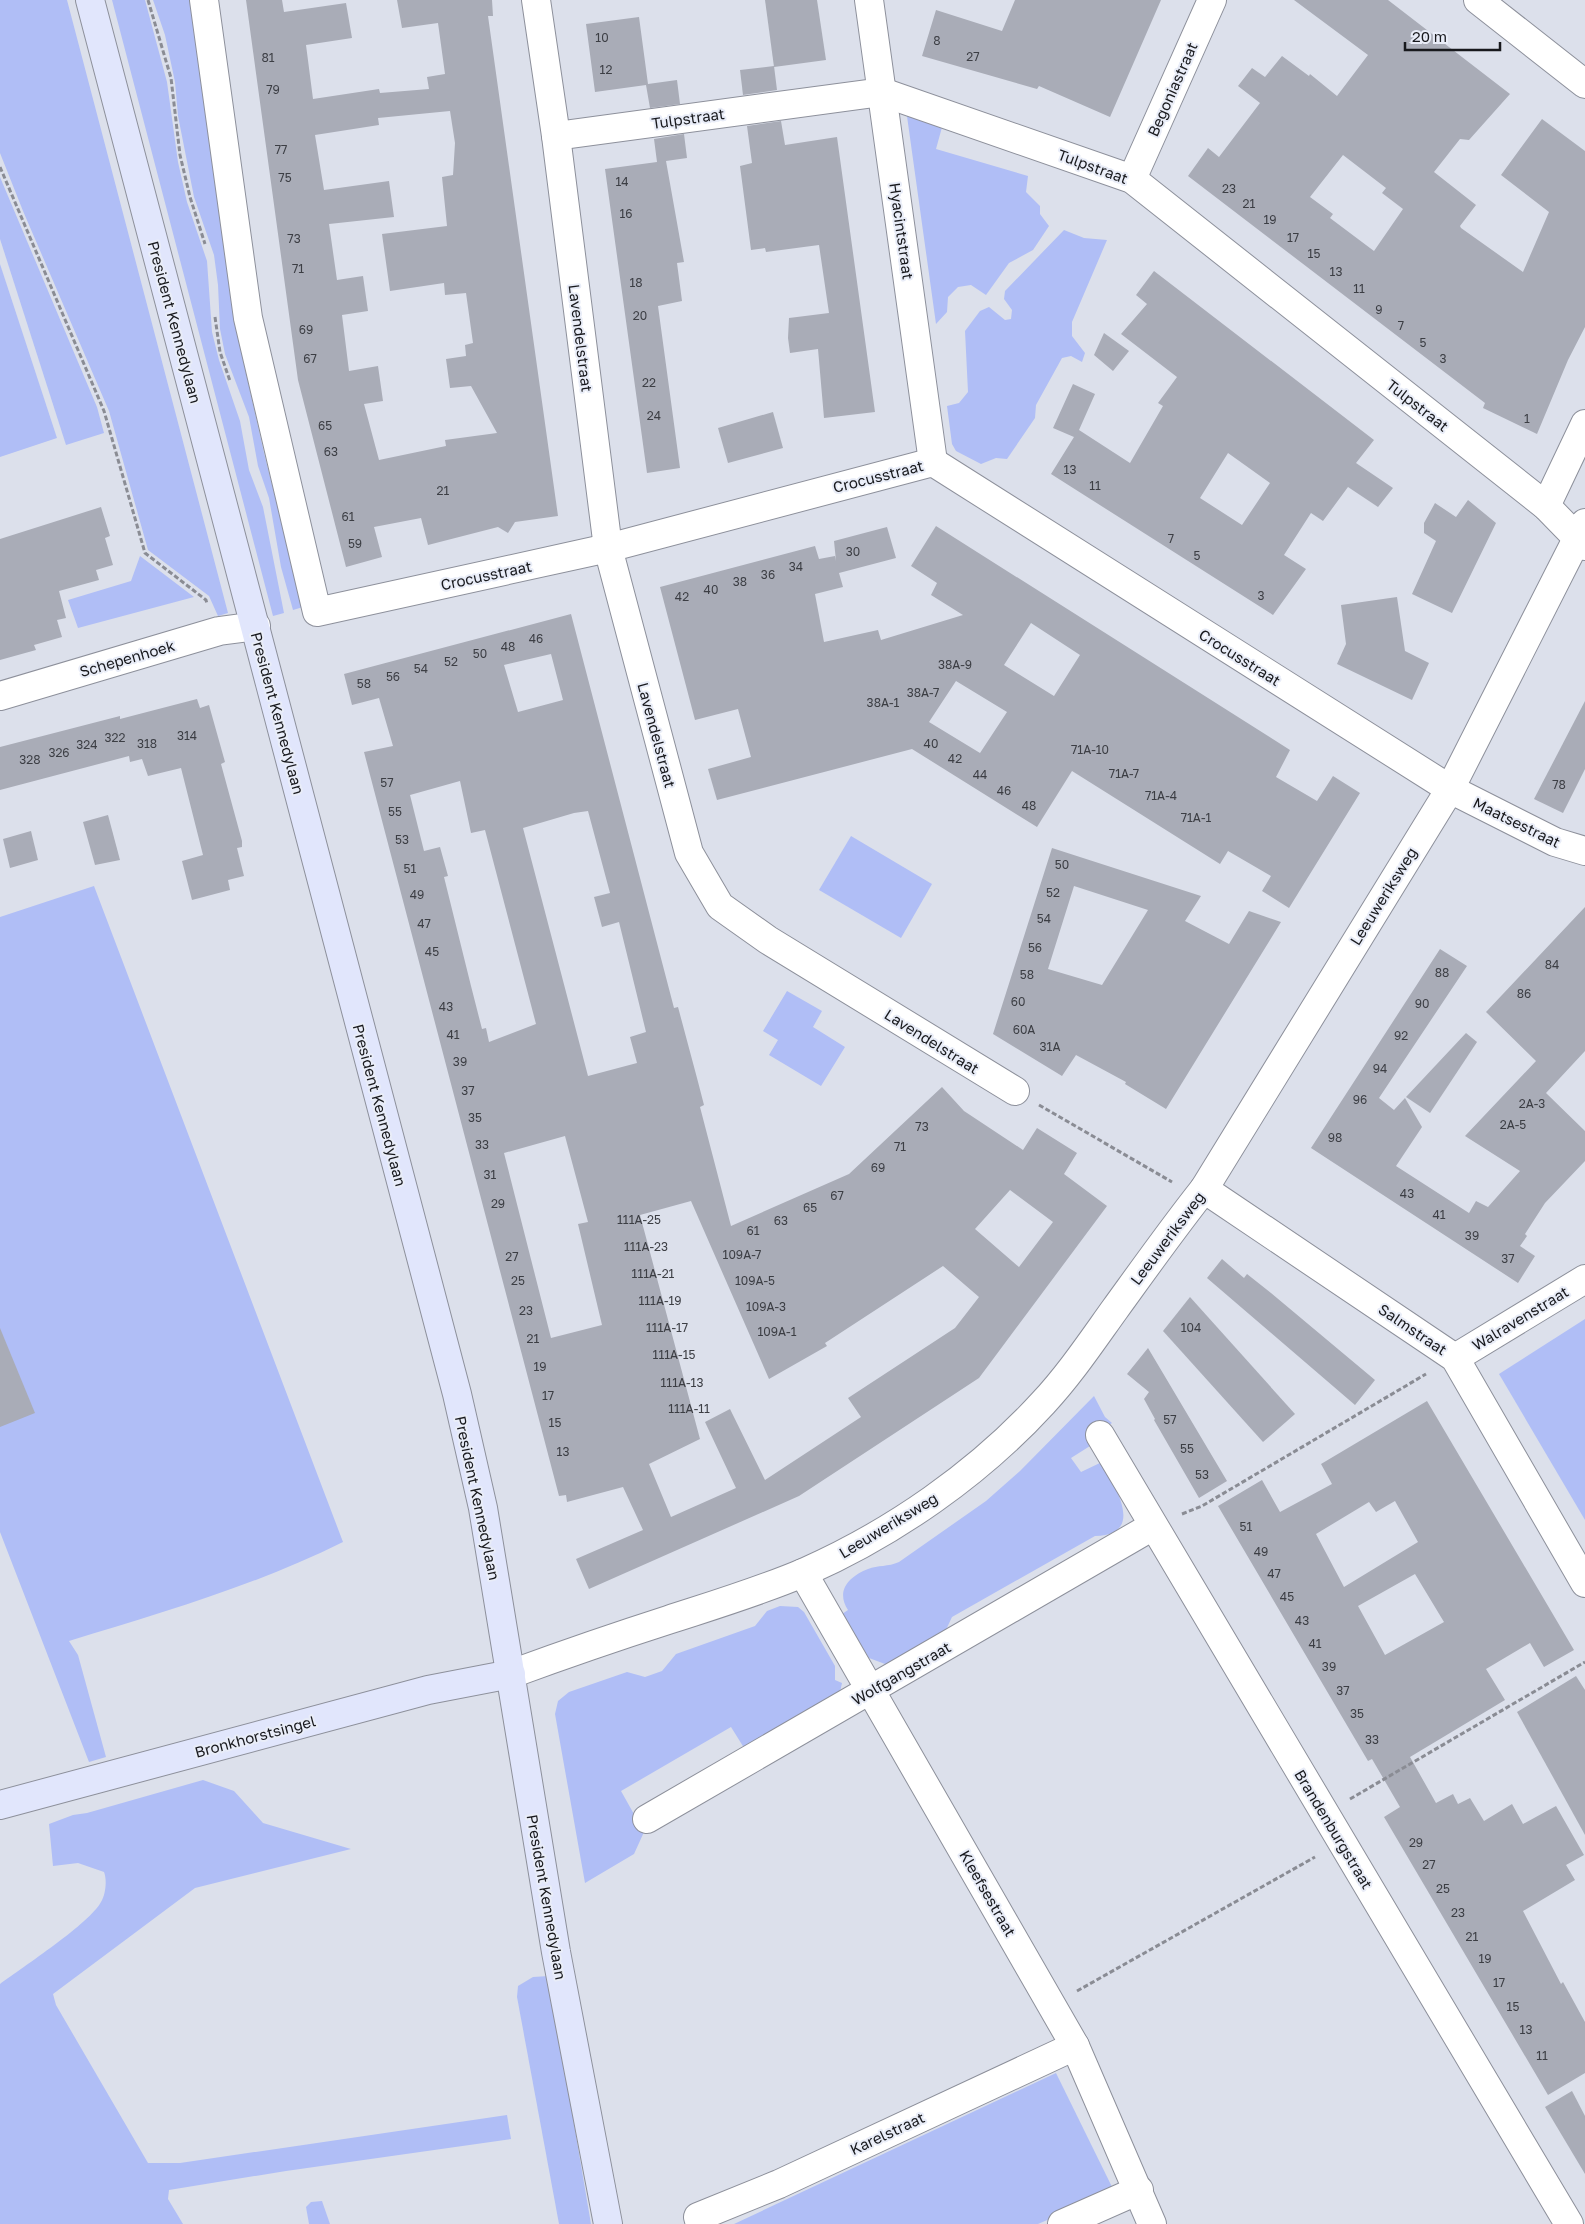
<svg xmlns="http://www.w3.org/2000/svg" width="1585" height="2224" viewBox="0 0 1585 2224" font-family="'Golos Text',sans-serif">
<rect width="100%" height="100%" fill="#dce0eb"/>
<g fill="#b0bef6">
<polygon points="0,0 67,0 228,613 218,616 209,596 148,550 109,411 23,211 0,153"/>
<polygon points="112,0 145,0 167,82 178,162 187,202 207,261 212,332 219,360 240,421 249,470 263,507 284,613 273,616"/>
<polygon points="153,0 191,0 237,333 264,453 303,607 293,610 281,567 269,498 258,466 249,417 225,354 220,329 218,285 214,255 194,197 178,116 175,82 165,35"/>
<polygon points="906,109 944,120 936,149 1028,176 1026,192 1040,206 1040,214 1049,226 1033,250 1009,263 986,295 971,285 958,287 948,297 947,312 936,324"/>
<polygon points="0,177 97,407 104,433 66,445 0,239"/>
<polygon points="1064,230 1084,238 1107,240 1072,322 1072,336 1085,353 1082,362 1071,356 1062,358 1036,405 1035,418 1007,459 996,458 981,464 956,451 952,444 947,406 959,403 968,392 965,331 980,311 989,307 1005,320 1011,319 1012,310 1004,299 1005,291"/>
<polygon points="0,264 57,438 0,457"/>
<polygon points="140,556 194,597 78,628 68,600 131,581"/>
<polygon points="851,836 932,884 901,938 819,890"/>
<path d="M94,886L343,1542C257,1585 161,1613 69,1641L78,1655L106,1757L89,1762L0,1532V917Z"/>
<polygon points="787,991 822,1011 813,1027 845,1047 821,1086 769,1055 778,1040 763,1031"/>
<polygon points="1585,1319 1585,1520 1499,1374"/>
<path d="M1094,1396L1105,1417L1112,1423L1087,1439L1090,1446L1071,1458L1081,1472L1102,1462C1114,1485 1147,1535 1095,1536L952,1617L944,1634L894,1663L885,1664L869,1658L842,1614L848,1610C835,1590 850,1576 868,1569C878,1565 888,1567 899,1562L986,1501L1020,1471Z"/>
<polygon points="780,1606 798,1607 804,1612 835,1666 835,1680 842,1683 840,1692 746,1751 731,1727 621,1791 644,1832 634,1854 585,1883 555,1714 558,1701 569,1692 627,1672 645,1677 662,1671 676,1654 755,1626 767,1611"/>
<path d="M203,1780L234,1791L263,1823L351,1849L195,1888L53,1994L56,2005L148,2163H180L507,2115L511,2139L286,2171L169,2190L168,2199L183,2224H0V1984C23,1967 90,1923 101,1902C106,1894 107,1879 104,1872L78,1863L53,1866L49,1824L73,1815L87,1813Z"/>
<polygon points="549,1976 591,2224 559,2224 517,1997 518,1986 533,1977"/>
<polygon points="1056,2073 1114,2191 1038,2224 734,2224"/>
<polygon points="322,2201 330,2224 309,2224 306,2207 311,2202"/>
</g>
<g fill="#a9acb7" fill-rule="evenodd">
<path d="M246,0H282L284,12L346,3L352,38L306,45L313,99L379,89L380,93L429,89L427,77L445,74L438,23L402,28L397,0H492L493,16H488L558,516L515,522L508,533L498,527L428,545L421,518L374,527L382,557L346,567L298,380ZM450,111L455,143L453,175L442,177L447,226L382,234L390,291L444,283L445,295L466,293L473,343L465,345L466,356L446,359L450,388L471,386L497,433L445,440L446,446L379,460L364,404L383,401L378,366L349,371L342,315L368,311L363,276L337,280L329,224L394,217L389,181L324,190L315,135L379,125L378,118Z"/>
<polygon points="765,0 817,0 826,60 774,67"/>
<polygon points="1015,0 1161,0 1110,117 1039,86 1037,89 922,56 936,10 1002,31"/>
<path d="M1294,0H1388L1510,94L1469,140L1460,139L1434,172L1476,205L1460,226L1461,228L1523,272L1549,212L1501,175L1542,119L1585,151V327L1568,360L1537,434L1483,408L1485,403L1188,176L1208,148L1219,157L1260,103L1238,86L1252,68L1265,77L1282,56L1309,76L1310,74L1337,96L1368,55ZM1343,155L1386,188L1382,193L1403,209L1374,251L1330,218L1333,214L1310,197Z"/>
<polygon points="639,17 648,84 677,80 680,104 650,108 646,85 595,92 586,24"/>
<polygon points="774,66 777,90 743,95 740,70"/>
<polygon points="781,121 785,145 837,137 875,412 824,418 818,349 790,353 788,338 789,318 829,313 819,245 766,252 765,248 751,250 740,166 752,163 747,126"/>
<polygon points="684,134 687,158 666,161 684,262 677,263 682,301 658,306 680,468 647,473 605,169 657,162 654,139"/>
<path d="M1154,271L1374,440L1356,463L1393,488L1378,507L1348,487L1323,521L1311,513L1284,555L1306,569L1273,615L1051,474L1074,437L1053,428L1073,384L1095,394L1079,430L1130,463L1163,406L1158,403L1177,377L1121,334L1147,304L1136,295ZM1228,453L1270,483L1242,525L1200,498Z"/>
<polygon points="1104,333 1129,351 1113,371 1094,355"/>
<polygon points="773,412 783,448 728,463 718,428"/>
<polygon points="1468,500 1496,523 1452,613 1412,594 1436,541 1424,533 1424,523 1435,503 1456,517"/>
<polygon points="101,507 110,536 105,538 113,565 96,570 99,580 59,591 66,618 57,620 62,637 34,645 36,650 0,660 0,539"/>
<path d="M936,526L1290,750L1276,777L1317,801L1333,776L1360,793L1289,908L1262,891L1271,876L1228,851L1220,864L1072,771L1037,827L912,749L717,800L708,769L751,757L738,709L695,720L660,587L815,546L819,559L835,556L836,561L834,541L887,527L896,558L839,573L843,587L815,594L824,642L878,630L881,640L963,615L931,595L937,583L911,566ZM1031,623L1080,655L1054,696L1004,665ZM956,681L1007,712L980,753L929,722Z"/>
<polygon points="1397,597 1405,651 1429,663 1412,700 1337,664 1346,644 1341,605"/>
<path d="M571,614L674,1008L678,1007L697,1078L704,1105L700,1107L731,1226L849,1174L942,1087L964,1111L1023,1150L1037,1128L1077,1153L1064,1174L1107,1206L979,1378L799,1496L589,1589L576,1559L643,1530L623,1487L567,1502L566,1495L559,1496L364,752L393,746L379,698L352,705L344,674ZM551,654L563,700L518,712L504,665ZM460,781L471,833L485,830L536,1024L489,1042L486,1028L482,1029L471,986L444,877L448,876L440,847L424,851L410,795ZM588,811L610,893L594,897L602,927L619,922L646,1032L630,1037L637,1063L588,1076L523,828L574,813ZM565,1136L588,1222L578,1224L602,1325L551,1338L504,1153ZM1010,1190L1053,1222L1019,1267L975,1229ZM691,1201L769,1379L827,1346L825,1343L943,1266L979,1297L955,1328L848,1398L861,1417L765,1480L730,1409L705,1422L736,1488L671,1517L649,1464L700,1439L640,1215Z"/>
<polygon points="197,699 200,708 209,705 225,762 221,764 242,841 242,847 237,848 244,876 228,880 230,890 192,900 182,861 203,855 181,768 148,776 142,759 130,762 129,756 0,790 0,747 120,716 120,719"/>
<polygon points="1585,701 1585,769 1563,813 1534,799"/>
<polygon points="108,815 120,860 95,865 83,822"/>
<polygon points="31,831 38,860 10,868 3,839"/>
<path d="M1052,848L1201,896L1185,921L1229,944L1249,911L1281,922L1166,1109L1125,1084L1126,1082L1076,1055L1062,1076L993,1034ZM1074,886L1148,910L1102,985L1048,969Z"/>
<polygon points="1585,907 1585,1051 1546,1093 1585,1131 1585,1161 1545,1203 1525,1234 1527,1236 1520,1246 1535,1256 1518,1283 1311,1148 1440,949 1467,966 1379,1098 1394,1110 1405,1098 1422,1127 1396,1166 1469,1213 1476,1201 1488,1207 1520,1171 1465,1136 1536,1061 1486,1012"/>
<polygon points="1466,1033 1477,1042 1430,1113 1406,1097"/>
<polygon points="1222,1259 1244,1278 1247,1274 1271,1293 1375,1380 1355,1405 1207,1278"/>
<polygon points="1190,1297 1295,1414 1263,1442 1163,1331"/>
<polygon points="0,1328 35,1413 0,1427"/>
<polygon points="1148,1348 1227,1481 1199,1498 1154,1420 1155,1419 1144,1399 1149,1392 1127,1374"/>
<path d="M1427,1401L1574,1650L1544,1667L1530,1643L1486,1669L1505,1700L1410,1757L1436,1803L1453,1794L1458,1804L1470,1798L1484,1821L1512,1804L1523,1824L1556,1806L1584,1855L1566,1865L1575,1880L1523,1911L1561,1984L1563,1982L1585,2022V2073L1548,2095L1384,1817L1400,1807L1372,1759L1368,1761L1218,1506L1262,1480L1280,1512L1332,1484L1321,1464ZM1395,1501L1418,1542L1344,1587L1316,1534L1369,1502L1376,1512ZM1415,1574L1444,1622L1385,1655L1358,1606Z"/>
<polygon points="1576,1676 1585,1690 1585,1835 1517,1712"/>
<polygon points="1572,2091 1585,2116 1585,2174 1545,2107"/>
</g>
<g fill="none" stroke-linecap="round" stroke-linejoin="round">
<defs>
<g id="street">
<polyline points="204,0 248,318 317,612 608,548 933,462 1450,789 1555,842 1585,851"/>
<polyline points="536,0 556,136 608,548 689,853 720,906 768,940 1015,1091"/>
<polyline points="869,0 933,462"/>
<polyline points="1478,0 1585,84"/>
<polyline points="556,136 882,92 1132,179 1546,506 1585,546"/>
<polyline points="1132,179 1212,0"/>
<polyline points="1546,506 1585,424"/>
<polyline points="0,696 219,631 256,626"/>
<polyline points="1204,1189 1455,1358 1585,1583"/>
<polyline points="1455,1358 1585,1279"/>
<polyline points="1100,1435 1569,2224"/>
<polyline points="803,1573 1075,2046 1152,2224"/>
<path d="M511,1674C563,1655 615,1637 668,1620C714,1605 761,1591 805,1572C893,1533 978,1474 1043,1403C1070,1374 1092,1341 1115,1309C1144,1269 1173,1228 1204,1189L1450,789L1585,523"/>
<polyline points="647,1819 1153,1526"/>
<polyline points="700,2224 698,2217 779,2184 1075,2046"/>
<polyline points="1062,2224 1139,2190"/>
</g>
<g id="secondary">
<polyline points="90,0 457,1394 483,1508 556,1952 608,2224"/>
<polyline points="0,1805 428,1690 511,1674"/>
</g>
</defs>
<use href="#street" stroke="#8d909b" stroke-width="30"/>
<use href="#secondary" stroke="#8d909b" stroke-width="30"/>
<g stroke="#8a8c94" stroke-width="3" stroke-dasharray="5 2.5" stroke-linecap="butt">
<polyline points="148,0 171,78 180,155 190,197 205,244"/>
<polyline points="0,167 104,411 145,553 206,600 207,604"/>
<polyline points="215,317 220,352 230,381"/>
<polyline points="1039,1105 1172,1182"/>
<polyline points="1182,1514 1202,1506 1426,1374"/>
<polyline points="1350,1799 1585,1662"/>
<polyline points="1077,1991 1315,1857"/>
</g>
<use href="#street" stroke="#fff" stroke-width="28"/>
<use href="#secondary" stroke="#e1e6fc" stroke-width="28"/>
</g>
<g text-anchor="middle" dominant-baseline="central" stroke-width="4" stroke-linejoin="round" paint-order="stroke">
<g font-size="12" fill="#3c3e44">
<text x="602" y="37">10</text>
<text x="937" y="40">8</text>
<text x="973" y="56">27</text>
<text x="268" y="57">81</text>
<text x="606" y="69">12</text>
<text x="273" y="89">79</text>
<text x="281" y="149">77</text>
<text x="285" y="177">75</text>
<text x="622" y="181">14</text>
<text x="1229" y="188">23</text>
<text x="1249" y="203">21</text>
<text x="626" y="213">16</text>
<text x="1270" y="219">19</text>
<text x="1293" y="237">17</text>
<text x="294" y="238">73</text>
<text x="1314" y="253">15</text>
<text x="298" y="268">71</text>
<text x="1336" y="271">13</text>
<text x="636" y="282">18</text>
<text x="1359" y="288">11</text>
<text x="1379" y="309">9</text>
<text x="640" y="315">20</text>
<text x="1401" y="325">7</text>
<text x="306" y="329">69</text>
<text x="1423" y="342">5</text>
<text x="310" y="358">67</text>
<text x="1443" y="358">3</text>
<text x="649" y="382">22</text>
<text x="654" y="415">24</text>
<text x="1527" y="418">1</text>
<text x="325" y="425">65</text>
<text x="331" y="451">63</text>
<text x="1070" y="469">13</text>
<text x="1095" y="485">11</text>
<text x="443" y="490">21</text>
<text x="348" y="516">61</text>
<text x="1171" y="538">7</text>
<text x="355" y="543">59</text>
<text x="853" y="551">30</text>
<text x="1197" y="555">5</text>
<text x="796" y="566">34</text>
<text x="768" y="574">36</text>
<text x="740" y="581">38</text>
<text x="711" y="589">40</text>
<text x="1261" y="595">3</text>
<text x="682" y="596">42</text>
<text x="536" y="638">46</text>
<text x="508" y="646">48</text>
<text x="480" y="653">50</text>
<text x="451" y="661">52</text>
<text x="955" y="664">38A-9</text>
<text x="421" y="668">54</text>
<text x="393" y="676">56</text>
<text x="364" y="683">58</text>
<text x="923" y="692">38A-7</text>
<text x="883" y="702">38A-1</text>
<text x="187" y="735">314</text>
<text x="115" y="737">322</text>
<text x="147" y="743">318</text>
<text x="931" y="743">40</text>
<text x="87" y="744">324</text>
<text x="1090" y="749">71A-10</text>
<text x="59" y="752">326</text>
<text x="955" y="758">42</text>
<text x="30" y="759">328</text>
<text x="1124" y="773">71A-7</text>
<text x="980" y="774">44</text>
<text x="387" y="782">57</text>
<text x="1559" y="784">78</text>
<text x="1004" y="790">46</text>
<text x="1161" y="795">71A-4</text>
<text x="1029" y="805">48</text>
<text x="395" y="811">55</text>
<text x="1196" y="817">71A-1</text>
<text x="402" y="839">53</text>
<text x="1062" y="864">50</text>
<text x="410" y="868">51</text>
<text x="1053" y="892">52</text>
<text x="417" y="894">49</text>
<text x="1044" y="918">54</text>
<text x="424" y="923">47</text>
<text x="1035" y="947">56</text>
<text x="432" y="951">45</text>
<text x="1552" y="964">84</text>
<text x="1442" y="972">88</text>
<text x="1027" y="974">58</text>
<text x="1524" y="993">86</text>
<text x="1018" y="1001">60</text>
<text x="1422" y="1003">90</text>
<text x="446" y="1006">43</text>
<text x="1024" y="1029">60A</text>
<text x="453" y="1034">41</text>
<text x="1401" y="1035">92</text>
<text x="1050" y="1046">31A</text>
<text x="460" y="1061">39</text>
<text x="1380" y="1068">94</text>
<text x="468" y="1090">37</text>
<text x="1360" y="1099">96</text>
<text x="1532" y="1103">2A-3</text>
<text x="475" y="1117">35</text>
<text x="1513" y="1124">2A-5</text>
<text x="922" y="1126">73</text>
<text x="1335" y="1137">98</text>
<text x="482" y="1144">33</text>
<text x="900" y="1146">71</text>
<text x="878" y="1167">69</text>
<text x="490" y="1174">31</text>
<text x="1407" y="1193">43</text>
<text x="837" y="1195">67</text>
<text x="498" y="1203">29</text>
<text x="810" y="1207">65</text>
<text x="1439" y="1214">41</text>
<text x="639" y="1219">111A-25</text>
<text x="781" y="1220">63</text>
<text x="753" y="1230">61</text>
<text x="1472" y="1235">39</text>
<text x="646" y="1246">111A-23</text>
<text x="742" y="1254">109A-7</text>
<text x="512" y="1256">27</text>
<text x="1508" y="1258">37</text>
<text x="653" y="1273">111A-21</text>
<text x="518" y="1280">25</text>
<text x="755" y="1280">109A-5</text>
<text x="660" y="1300">111A-19</text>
<text x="766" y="1306">109A-3</text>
<text x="526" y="1310">23</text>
<text x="667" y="1327">111A-17</text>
<text x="1191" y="1327">104</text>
<text x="777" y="1331">109A-1</text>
<text x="533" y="1338">21</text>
<text x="674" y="1354">111A-15</text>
<text x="540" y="1366">19</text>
<text x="682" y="1382">111A-13</text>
<text x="548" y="1395">17</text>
<text x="689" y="1408">111A-11</text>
<text x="1170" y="1419">57</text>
<text x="555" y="1422">15</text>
<text x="1187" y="1448">55</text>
<text x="563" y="1451">13</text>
<text x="1202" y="1474">53</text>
<text x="1246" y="1526">51</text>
<text x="1261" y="1551">49</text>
<text x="1274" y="1573">47</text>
<text x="1287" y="1596">45</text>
<text x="1302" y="1620">43</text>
<text x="1315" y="1643">41</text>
<text x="1329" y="1666">39</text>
<text x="1343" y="1690">37</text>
<text x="1357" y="1713">35</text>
<text x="1372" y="1739">33</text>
<text x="1416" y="1842">29</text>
<text x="1429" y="1864">27</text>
<text x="1443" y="1888">25</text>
<text x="1458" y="1912">23</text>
<text x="1472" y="1936">21</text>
<text x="1485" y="1958">19</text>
<text x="1499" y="1982">17</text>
<text x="1513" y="2006">15</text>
<text x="1526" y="2029">13</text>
<text x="1542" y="2055">11</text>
</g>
<g font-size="15" fill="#18191d" stroke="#e9edf8">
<text transform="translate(1172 89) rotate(-66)">Begoniastraat</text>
<text transform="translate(688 118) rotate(-8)">Tulpstraat</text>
<text transform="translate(1093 166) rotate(20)">Tulpstraat</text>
<text transform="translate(902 231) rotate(82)">Hyacintstraat</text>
<text transform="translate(175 322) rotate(75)">President Kennedylaan</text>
<text transform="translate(581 338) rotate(83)">Lavendelstraat</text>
<text transform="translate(1418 405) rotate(38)">Tulpstraat</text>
<text transform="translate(878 476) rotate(-14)">Crocusstraat</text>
<text transform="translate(486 575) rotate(-12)">Crocusstraat</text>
<text transform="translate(1240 657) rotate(32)">Crocusstraat</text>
<text transform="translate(127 658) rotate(-16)">Schepenhoek</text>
<text transform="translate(278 713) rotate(75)">President Kennedylaan</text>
<text transform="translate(657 735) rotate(75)">Lavendelstraat</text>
<text transform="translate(1517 822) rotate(26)">Maatsestraat</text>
<text transform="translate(1383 896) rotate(-58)">Leeuweriksweg</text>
<text transform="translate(932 1041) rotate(32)">Lavendelstraat</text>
<text transform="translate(380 1105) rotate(75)">President Kennedylaan</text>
<text transform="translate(1167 1238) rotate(-53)">Leeuweriksweg</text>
<text transform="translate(1520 1318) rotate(-31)">Walravenstraat</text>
<text transform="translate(1413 1329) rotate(34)">Salmstraat</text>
<text transform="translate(478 1498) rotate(78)">President Kennedylaan</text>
<text transform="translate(888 1525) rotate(-31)">Leeuweriksweg</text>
<text transform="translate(901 1673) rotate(-30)">Wolfgangstraat</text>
<text transform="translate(255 1736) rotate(-15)">Bronkhorstsingel</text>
<text transform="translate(1334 1829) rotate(59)">Brandenburgstraat</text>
<text transform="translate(988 1893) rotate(60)">Kleefsestraat</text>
<text transform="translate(547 1897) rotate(80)">President Kennedylaan</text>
<text transform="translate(887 2133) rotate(-25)">Karelstraat</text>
</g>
</g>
<path d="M1405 42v8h95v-8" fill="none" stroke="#18191d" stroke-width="2.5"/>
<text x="1412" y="42" font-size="15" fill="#18191d" stroke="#e9edf8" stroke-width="4" paint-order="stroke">20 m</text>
</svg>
